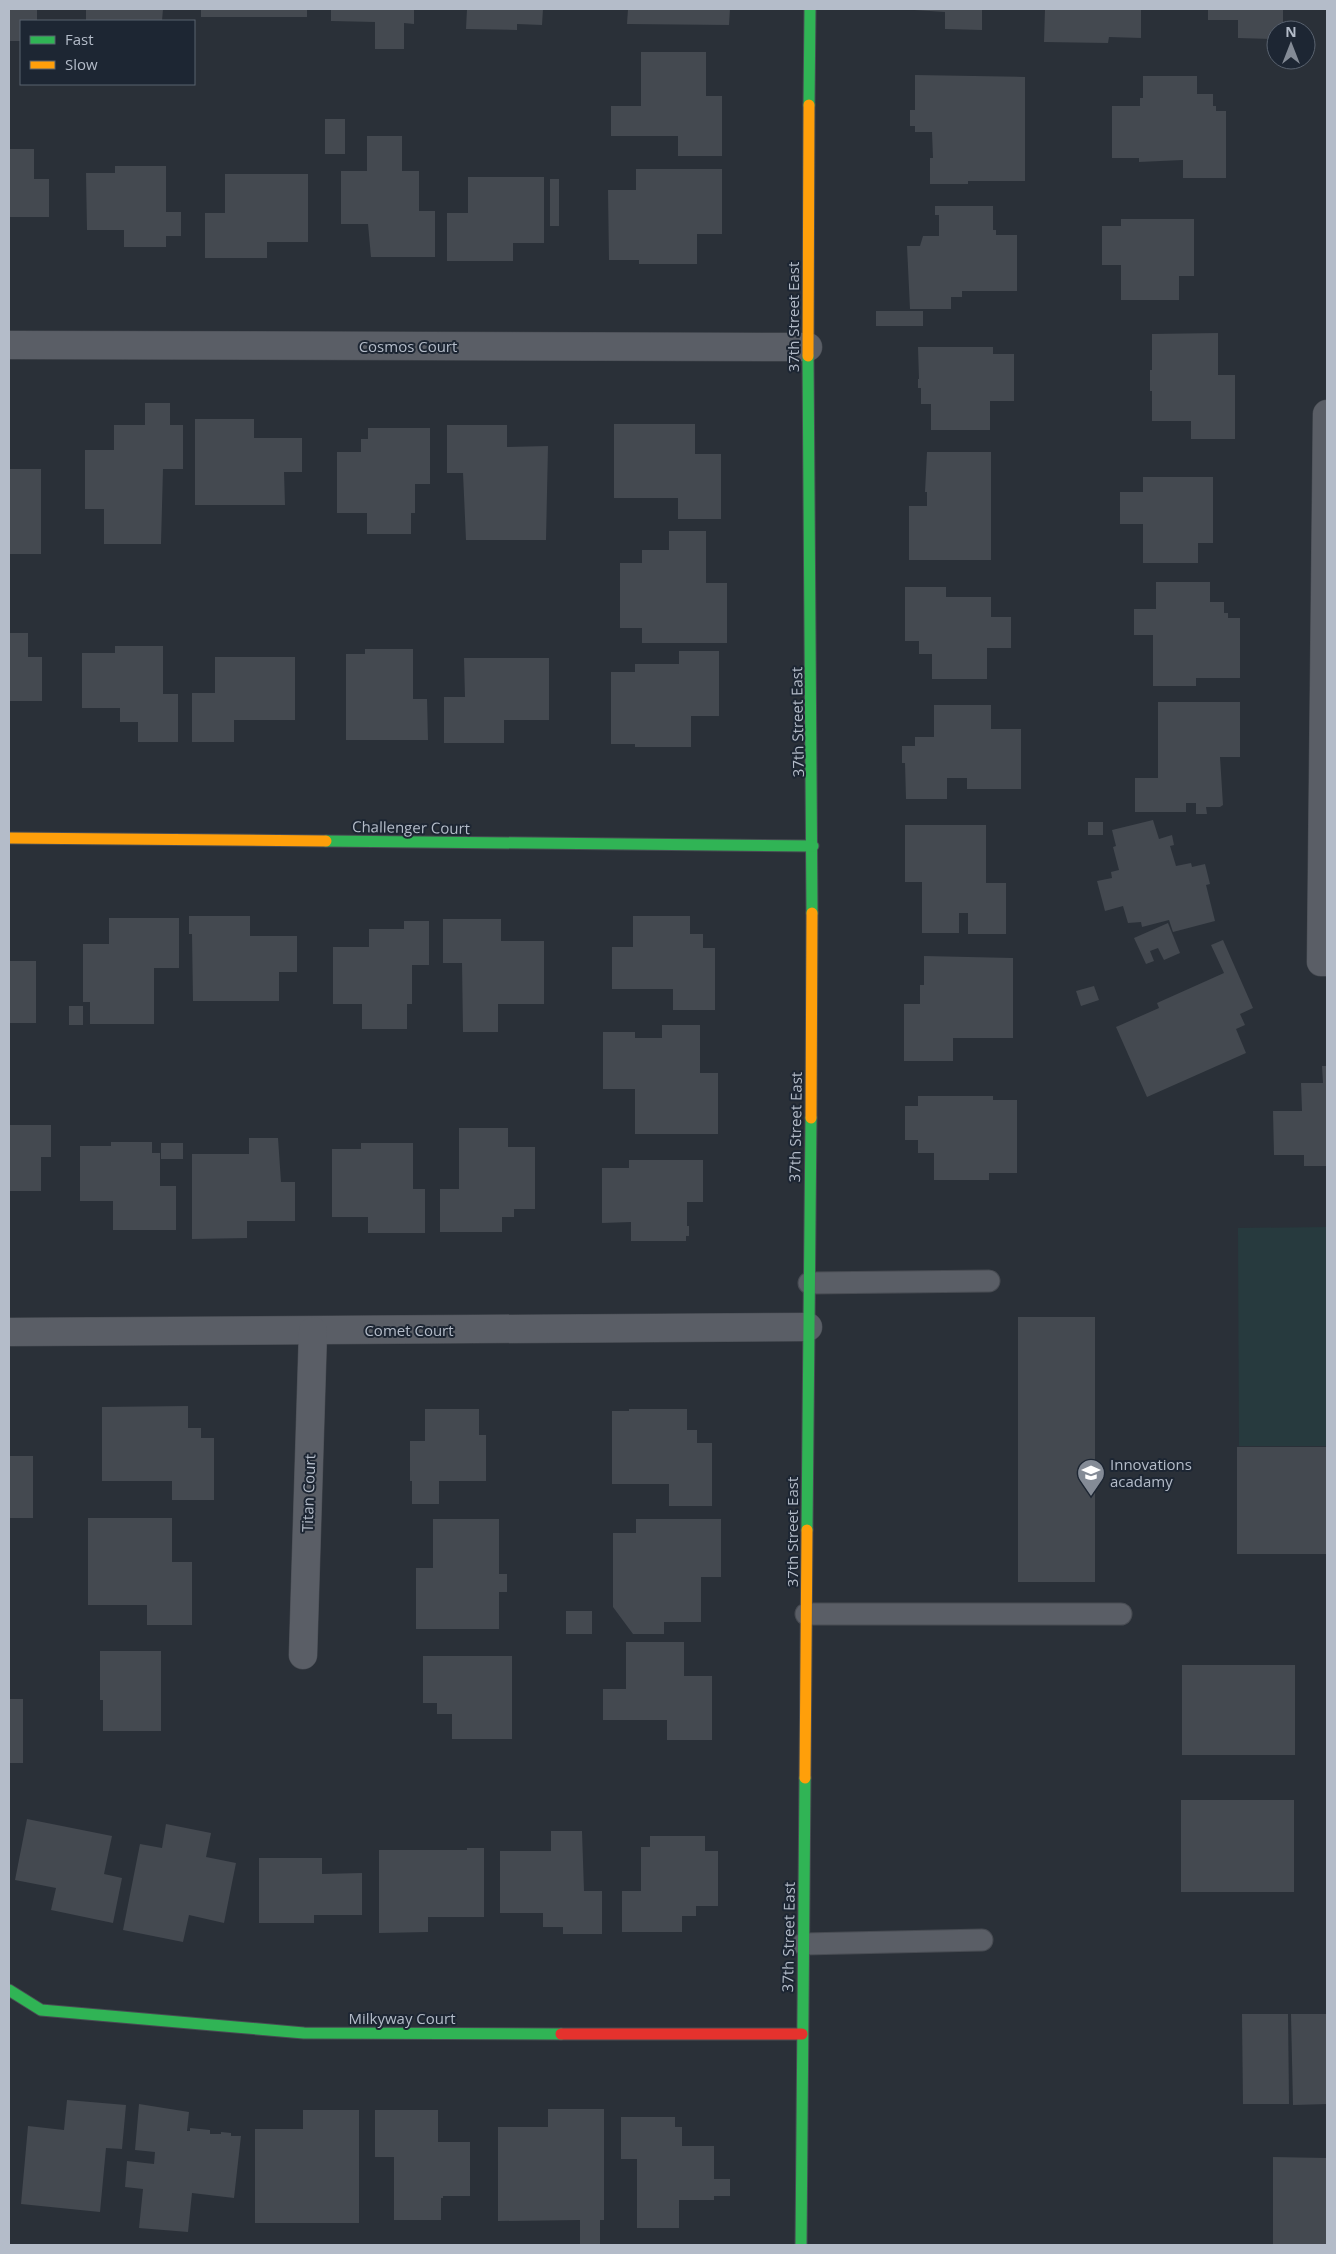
<svg xmlns="http://www.w3.org/2000/svg" width="1336" height="2254" viewBox="0 0 1336 2254" font-family="'Open Sans',sans-serif">
<rect width="100%" height="100%" fill="#2a3038"/>
<polygon fill="#273a3e" points="1327,1227 1327,1446 1239,1446 1238,1228"/>
<g fill="#444950">
<polygon points="9,9 37,9 37,21 21,21 21,41 9,41"/>
<polygon points="86,9 163,9 162,21 86,21"/>
<rect x="201" y="9" width="106" height="8"/>
<polygon points="331,9 414,9 414,24 404,23 404,49 375,49 375,22 331,21"/>
<polygon points="467,9 543,9 542,25 517,24 517,30 466,29"/>
<polygon points="628,9 730,9 729,25 627,24"/>
<polygon points="914,9 982,9 982,30 945,29 945,12 914,10"/>
<polygon points="1045,9 1141,9 1141,38 1109,37 1108,43 1044,42"/>
<polygon points="1208,9 1283,9 1283,30 1276,30 1276,39 1238,38 1238,20 1208,20"/>
<polygon points="641,52 706,52 706,96 722,96 722,156 678,156 678,136 611,136 611,106 641,106"/>
<polygon points="915,75 1025,77 1025,181 968,181 968,184 930,184 930,158 933,158 932,132 915,132 915,126 910,126 910,110 915,110"/>
<polygon points="1143,76 1197,76 1197,94 1213,94 1213,106 1216,106 1216,111 1226,111 1226,178 1183,178 1183,160 1139,162 1139,158 1112,158 1112,106 1140,106 1140,98 1143,98"/>
<rect x="325" y="119" width="20" height="35"/>
<polygon points="367,136 402,136 402,171 419,171 419,211 435,211 435,257 371,257 368,224 341,224 341,171 367,171"/>
<polygon points="9,149 34,149 34,179 49,179 49,217 9,217"/>
<polygon points="115,166 166,166 166,212 181,212 181,236 166,236 166,247 124,247 124,230 87,230 86,173 115,173"/>
<polygon points="636,169 722,169 722,234 697,234 697,264 639,264 639,260 609,260 608,190 636,190"/>
<polygon points="225,174 308,174 308,242 267,242 267,258 205,258 205,213 225,213"/>
<polygon points="468,177 544,177 544,243 513,243 513,261 447,261 447,213 468,213"/>
<rect x="550" y="179" width="9" height="47"/>
<polygon points="935,206 993,206 993,230 996,230 996,235 1017,235 1017,291 962,291 962,297 951,297 951,309 910,309 907,246 920,246 923,236 939,236 939,215 935,215"/>
<polygon points="1121,219 1194,219 1194,276 1179,276 1179,300 1121,300 1121,265 1102,265 1102,226 1121,226"/>
<rect x="876" y="311" width="47" height="15"/>
<polygon points="1218,333 1218,375 1235,375 1235,439 1191,439 1191,421 1152,421 1152,391 1150,391 1150,370 1152,370 1152,334"/>
<polygon points="918,347 993,347 993,354 1014,354 1014,401 990,401 990,430 931,430 931,404 921,404 921,388 918,388 918,379 919,379"/>
<polygon points="145,403 170,403 170,425 183,425 183,469 163,469 161,544 104,544 104,509 85,509 85,450 114,450 114,425 145,425"/>
<polygon points="195,419 254,419 254,438 302,438 302,472 284,472 285,505 195,505"/>
<polygon points="614,424 695,424 695,454 721,454 721,519 678,519 678,498 614,498"/>
<polygon points="447,425 507,425 507,447 548,446 546,540 466,540 463,473 447,473"/>
<polygon points="368,428 430,428 430,484 415,484 415,513 411,513 411,534 367,534 367,513 337,513 337,452 361,452 361,439 368,439"/>
<polygon points="927,452 991,452 991,560 909,560 909,506 927,506 927,492 925,492"/>
<rect x="9" y="469" width="32" height="85"/>
<polygon points="1143,477 1213,477 1213,543 1198,543 1198,563 1143,563 1143,524 1120,524 1120,492 1143,492"/>
<polygon points="669,531 706,531 706,583 727,583 727,643 642,643 642,628 620,628 620,563 642,563 642,550 669,550"/>
<polygon points="1156,582 1210,582 1210,602 1224,602 1224,613 1228,613 1228,618 1240,618 1240,678 1196,678 1196,686 1153,686 1153,635 1134,635 1134,609 1156,609"/>
<polygon points="905,587 946,587 946,597 991,597 991,617 1011,617 1011,648 987,648 987,679 932,679 932,654 919,654 919,641 905,641"/>
<polygon points="9,633 28,633 28,657 42,657 42,701 9,701"/>
<polygon points="115,646 163,646 163,694 178,694 178,742 138,742 138,722 120,722 120,708 82,708 82,653 115,653"/>
<polygon points="365,649 413,649 413,699 427,699 428,740 346,740 346,654 365,654"/>
<polygon points="679,651 719,651 719,716 691,716 691,747 635,747 635,744 611,744 611,672 635,672 635,664 679,664"/>
<polygon points="215,657 295,657 295,720 234,720 234,742 192,742 192,693 215,693"/>
<polygon points="464,658 549,658 549,720 504,720 504,743 444,743 444,697 465,697"/>
<polygon points="1158,702 1240,702 1240,757 1220,757 1223,805 1220,807 1206,807 1207,814 1196,814 1196,803 1186,803 1186,812 1135,812 1135,778 1158,778"/>
<polygon points="934,705 991,705 991,729 1021,729 1021,789 967,789 967,778 947,778 947,799 906,799 905,763 902,763 902,746 915,746 915,737 934,737"/>
<polygon points="1153,820 1159,839 1172,835 1174,845 1170,846 1176,866 1191,863 1192,867 1205,864 1210,884 1206,885 1215,921 1173,932 1169,920 1142,927 1141,922 1128,923 1123,906 1105,911 1097,881 1112,878 1111,872 1119,870 1113,847 1116,846 1112,830"/>
<rect x="1088" y="822" width="15" height="13"/>
<polygon points="905,825 986,825 986,883 1006,883 1006,934 968,934 968,913 959,913 959,933 922,933 922,882 905,882"/>
<polygon points="189,916 250,916 250,936 297,936 297,972 279,972 279,1001 193,1001 192,934 189,934"/>
<polygon points="633,916 690,916 690,934 703,934 703,948 715,948 715,1010 673,1010 673,989 612,989 612,947 633,947"/>
<polygon points="109,918 179,918 179,968 154,968 154,1024 90,1024 90,1002 83,1002 83,944 109,944"/>
<polygon points="443,919 501,919 501,941 544,941 544,1004 498,1004 498,1032 463,1032 462,963 443,963"/>
<polygon points="404,921 429,921 429,965 412,965 412,1004 407,1004 407,1029 362,1029 362,1004 333,1004 333,947 369,947 369,929 404,929"/>
<polygon points="1168,923 1180,953 1164,960 1158,948 1150,951 1154,961 1146,964 1134,938"/>
<polygon points="1223,940 1253,1008 1240,1014 1245,1025 1236,1029 1246,1053 1147,1097 1116,1027 1159,1008 1157,1003 1224,973 1211,945"/>
<polygon points="924,956 1013,958 1013,1038 953,1038 953,1061 904,1061 904,1004 920,1004 920,985 924,985"/>
<rect x="9" y="961" width="27" height="62"/>
<polygon points="1094,986 1099,1000 1081,1006 1076,991"/>
<rect x="69" y="1006" width="14" height="19"/>
<polygon points="662,1025 700,1025 700,1073 718,1073 718,1134 635,1134 635,1089 603,1089 603,1032 635,1032 635,1038 662,1038"/>
<polygon points="1322,1066 1327,1066 1327,1166 1304,1166 1304,1155 1274,1155 1273,1111 1302,1111 1301,1083 1323,1083"/>
<polygon points="918,1096 993,1096 993,1100 1017,1100 1017,1173 989,1173 989,1180 934,1180 934,1153 918,1153 918,1140 905,1140 905,1106 918,1106"/>
<polygon points="9,1125 51,1125 51,1157 41,1157 41,1191 9,1191"/>
<polygon points="459,1128 508,1128 508,1147 535,1147 535,1209 514,1209 514,1217 502,1217 502,1232 440,1232 440,1189 459,1189"/>
<polygon points="249,1138 278,1138 281,1182 295,1182 295,1221 247,1221 247,1238 192,1239 192,1154 249,1154"/>
<polygon points="111,1142 152,1142 152,1153 160,1153 160,1186 176,1186 176,1230 113,1230 113,1201 80,1201 80,1146 111,1146"/>
<rect x="161" y="1143" width="22" height="16"/>
<polygon points="361,1143 413,1143 413,1189 425,1189 425,1233 368,1233 368,1217 332,1217 332,1149 361,1149"/>
<polygon points="629,1160 703,1160 703,1202 687,1202 687,1226 689,1226 689,1236 686,1236 686,1241 631,1241 631,1222 602,1223 602,1168 629,1168"/>
<rect x="1018" y="1317" width="77" height="265"/>
<polygon points="188,1406 188,1428 201,1428 201,1438 214,1438 214,1500 172,1500 172,1481 102,1481 102,1407"/>
<polygon points="425,1409 479,1409 479,1435 486,1435 486,1481 439,1481 439,1504 412,1504 412,1481 410,1481 410,1441 425,1441"/>
<polygon points="629,1409 687,1409 687,1430 697,1430 697,1443 712,1443 712,1506 669,1506 669,1484 612,1484 612,1411 629,1411"/>
<rect x="1237" y="1447" width="90" height="107"/>
<rect x="9" y="1456" width="24" height="62"/>
<polygon points="88,1518 172,1518 172,1562 192,1562 192,1625 147,1625 147,1605 88,1605"/>
<polygon points="433,1519 499,1519 499,1574 507,1574 507,1592 499,1592 499,1629 416,1629 416,1568 433,1568"/>
<polygon points="636,1519 721,1519 721,1577 701,1577 701,1622 664,1622 664,1634 633,1634 613,1607 613,1533 636,1533"/>
<rect x="566" y="1611" width="26" height="23"/>
<polygon points="626,1642 684,1642 684,1676 712,1676 712,1740 667,1740 667,1720 603,1720 603,1689 626,1689"/>
<polygon points="100,1651 161,1651 161,1731 103,1731 103,1700 100,1700"/>
<polygon points="423,1656 512,1656 512,1739 452,1739 452,1714 437,1714 437,1703 423,1703"/>
<rect x="1182" y="1665" width="113" height="90"/>
<rect x="9" y="1699" width="14" height="64"/>
<rect x="1181" y="1800" width="113" height="92"/>
<polygon points="27,1819 112,1836 104,1874 122,1878 113,1923 51,1910 56,1888 15,1880"/>
<polygon points="166,1824 211,1833 206,1857 236,1863 224,1923 189,1915 183,1942 123,1930 140,1844 162,1848"/>
<polygon points="551,1831 582,1831 584,1891 602,1891 602,1934 563,1934 563,1927 543,1927 543,1913 500,1913 500,1851 551,1851"/>
<polygon points="650,1836 705,1836 705,1851 718,1851 718,1906 696,1906 696,1916 682,1916 682,1932 622,1932 622,1891 641,1891 641,1847 650,1847"/>
<polygon points="467,1848 484,1848 484,1917 428,1917 428,1932 379,1933 379,1850 467,1850"/>
<polygon points="259,1858 322,1858 322,1874 362,1873 362,1915 314,1915 314,1923 259,1923"/>
<polygon points="1242,2014 1288,2014 1289,2104 1243,2104"/>
<polygon points="1291,2014 1327,2014 1327,2104 1293,2105"/>
<polygon points="67,2100 126,2105 122,2149 106,2148 100,2212 21,2204 28,2126 64,2130"/>
<polygon points="139,2104 189,2112 187,2131 190,2131 190,2128 210,2130 210,2134 221,2134 221,2132 231,2133 231,2136 241,2136 234,2198 192,2193 188,2232 139,2228 143,2189 125,2187 127,2161 154,2164 155,2152 135,2150"/>
<polygon points="548,2109 604,2109 604,2220 600,2220 600,2245 580,2245 580,2220 498,2221 498,2127 548,2127"/>
<polygon points="303,2110 359,2110 359,2223 255,2223 255,2129 303,2129"/>
<polygon points="375,2110 438,2110 438,2142 470,2142 470,2196 443,2196 443,2198 441,2198 441,2220 394,2220 394,2157 375,2157"/>
<polygon points="621,2117 675,2117 675,2127 682,2127 682,2146 714,2146 714,2179 730,2179 730,2196 714,2196 714,2200 679,2200 679,2228 637,2228 637,2159 621,2159"/>
<polygon points="1273,2157 1327,2158 1327,2245 1273,2245"/>
</g>
<g fill="none" stroke-linecap="round" stroke-linejoin="round">
<defs>
<g id="lane">
<polyline points="809,1283 989,1281"/>
<polyline points="806,1614 1121,1614"/>
<polyline points="803,1944 982,1940"/>
</g>
<g id="street">
<polyline points="9,345 808,347"/>
<polyline points="1327,414 1321,962 1327,962"/>
<polyline points="9,1332 808,1327"/>
<polyline points="303,1655 313,1331"/>
</g>
<g id="fast">
<polyline points="809,105 810,9"/>
<polyline points="808,356 812,913"/>
<polyline points="326,841 813,846"/>
<polyline points="807,1530 811,1118"/>
<polyline points="9,1990 41,2010 304,2033 561,2034"/>
<polyline points="801,2245 805,1778"/>
</g>
<g id="slow">
<polyline points="808,356 809,105"/>
<polyline points="9,838 326,841"/>
<polyline points="811,1118 812,913"/>
<polyline points="805,1778 807,1530"/>
</g>
<polyline id="jam" points="561,2034 802,2034"/>
</defs>
<use href="#lane" stroke="#484c53" stroke-width="23"/>
<use href="#street" stroke="#484c53" stroke-width="29"/>
<use href="#fast" stroke="#484c53" stroke-width="13"/>
<use href="#slow" stroke="#484c53" stroke-width="13"/>
<use href="#jam" stroke="#484c53" stroke-width="13"/>
<use href="#lane" stroke="#5a5e66" stroke-width="21"/>
<use href="#street" stroke="#5a5e66" stroke-width="28"/>
<use href="#fast" stroke="#30b455" stroke-width="11"/>
<use href="#slow" stroke="#ff9f0a" stroke-width="11"/>
<use href="#jam" stroke="#e5322d" stroke-width="11"/>
</g>
<defs>
<symbol id="school-pin" viewBox="-11 -11 22 30"><path d="M0 17L-7.5 6A9.5 9.5 0 1 1 7.5 6Z" fill="#848b96" stroke="#1d2633"/><path d="M0-5L7-2L0 1L-7-2ZM-4 1L0 2.5L4 1V4Q0 6-4 4Z" fill="#fff"/></symbol>
</defs>
<g fill-rule="evenodd">
<use href="#school-pin" x="1075" y="1457" width="32" height="43"/>
</g>
<g text-anchor="middle" dominant-baseline="central" stroke-width="4" stroke-linejoin="round" paint-order="stroke">
<g font-size="15" fill="#b4bcc9" stroke="#1d2633">
<text transform="translate(793 317) rotate(-90)">37th Street East</text>
<text x="408" y="346">Cosmos Court</text>
<text transform="translate(797 722) rotate(-91)">37th Street East</text>
<text transform="translate(411 827) rotate(1)">Challenger Court</text>
<text transform="translate(795 1127) rotate(-89)">37th Street East</text>
<text x="409" y="1330">Comet Court</text>
<text transform="translate(308 1493) rotate(-88)">Titan Court</text>
<text transform="translate(792 1532) rotate(-90)">37th Street East</text>
<text transform="translate(788 1937) rotate(-89)">37th Street East</text>
<text x="402" y="2018">Milkyway Court</text>
</g>
<g font-size="15" fill="#b4bcc9" stroke="#1d2633" text-anchor="start">
<text x="1110" y="1464">Innovations<tspan x="1110" dy="17">acadamy</tspan></text>
</g>
</g>
<rect width="1336" height="2254" fill="none" stroke="#b4bcc9" stroke-width="20"/>
<rect x="20" y="20" width="175" height="65" fill="#1d2633" stroke="#59626f"/>
<rect x="30" y="36" width="25" height="8" fill="#30b455" stroke="#59626f"/>
<text x="65" y="45" font-size="15" fill="#b4bcc9">Fast</text>
<rect x="30" y="61" width="25" height="8" fill="#ff9f0a" stroke="#59626f"/>
<text x="65" y="70" font-size="15" fill="#b4bcc9">Slow</text>
<g transform="translate(1291 45)"><circle r="24" fill="#1d2633" stroke="#59626f"/>
<path d="M0-4L9 19L0 12L-9 19Z" fill="#848b96"/>
<text y="-8" font-size="14" font-weight="bold" text-anchor="middle" fill="#b4bcc9">N</text>
</g>
</svg>
